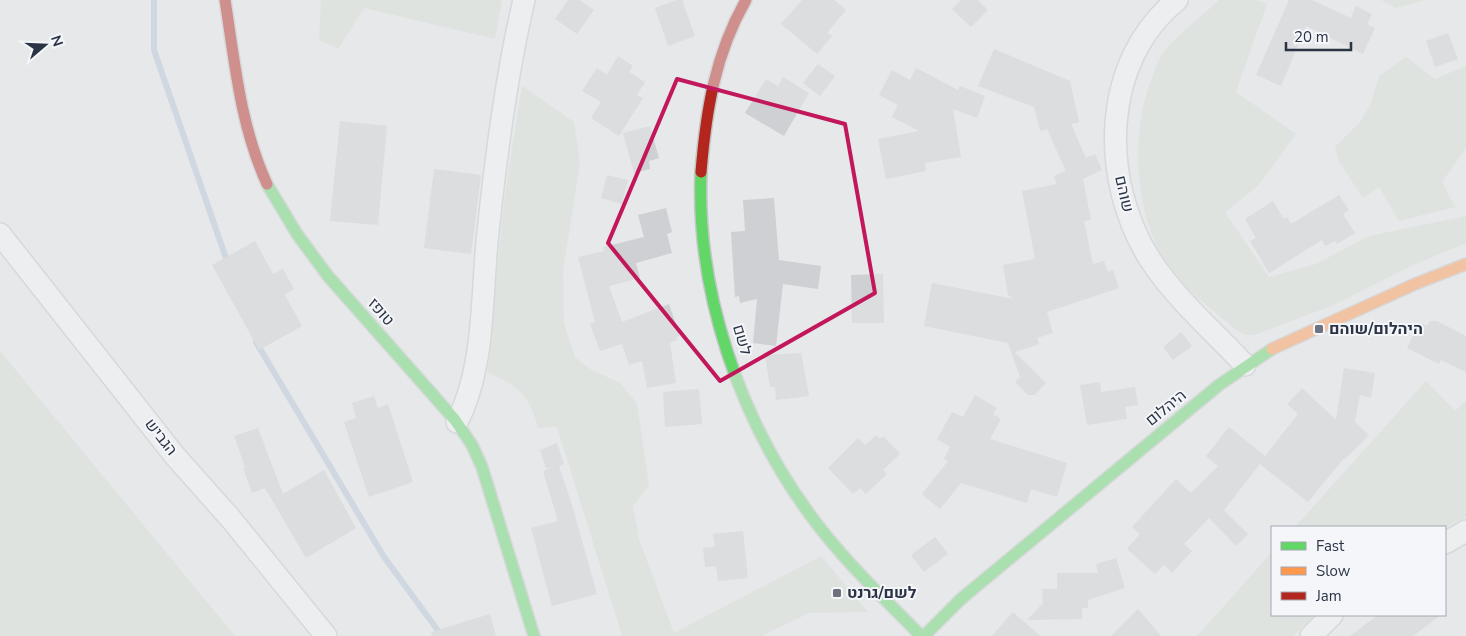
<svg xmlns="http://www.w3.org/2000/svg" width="1466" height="636" viewBox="0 0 1466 636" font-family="'Nunito Sans',Heebo,sans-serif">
<rect width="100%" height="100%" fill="#e6e8ea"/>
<g fill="#d6ded6">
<polygon points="321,0 502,0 495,39 364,8 338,49 319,40"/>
<path d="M1219,0H1256L1267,4L1236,92L1296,134L1258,186L1225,212L1269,277L1316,264L1369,236L1466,216V243L1411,266L1334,305L1254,335H1245L1235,329C1213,310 1186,291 1169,267C1134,217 1130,135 1151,80C1155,70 1159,57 1166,49C1182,31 1202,16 1219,0Z"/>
<polygon points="1381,0 1425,0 1396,8"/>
<polygon points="1406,57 1435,79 1466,66 1466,148 1442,182 1455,207 1399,221 1379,187 1363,198 1338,160 1335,147 1360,122 1371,103 1379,76"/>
<path d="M522,86L574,122L580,163L563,271L564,324L575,357L590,369L620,383L637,403L649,485L633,506L639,539L674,633L821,556L868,612L809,613L762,636H622L557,427L538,428C530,395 517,385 487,372L504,200Z"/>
<polygon points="0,351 235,636 0,636"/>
<polygon points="1426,381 1455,411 1466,401 1466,517 1445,527 1295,527"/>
<polygon points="1272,552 1272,615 1314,615 1293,636 1197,636"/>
</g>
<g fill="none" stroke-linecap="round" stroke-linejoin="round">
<g stroke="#b4c4d5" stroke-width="6">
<polyline points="154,0 154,50 228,264"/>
<polyline points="256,342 384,557 442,636"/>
</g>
</g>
<g fill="#ced0d3">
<polygon points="568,0 579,0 594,10 577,34 555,19"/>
<polygon points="677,0 682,0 695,36 668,46 655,8"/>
<polygon points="802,0 834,0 846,10 827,33 832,36 817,54 781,24"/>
<polygon points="961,0 978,0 988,10 971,27 952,9"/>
<polygon points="1289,0 1312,0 1351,18 1356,6 1372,14 1367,24 1375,28 1363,54 1306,26 1281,86 1256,75"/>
<polygon points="1448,33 1458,59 1435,67 1426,41"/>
<polygon points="994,49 1070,81 1079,122 1071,124 1086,158 1095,154 1102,170 1083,179 1091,220 1084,221 1093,264 1104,261 1108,272 1113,270 1119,288 1047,312 1053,333 1037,338 1039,344 1015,352 1046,383 1035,395 1028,395 1015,382 1020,377 1008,343 924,326 932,283 1014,299 1008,295 1003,265 1035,259 1022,191 1057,184 1054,176 1066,171 1047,129 1040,131 1034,107 978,86"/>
<polygon points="618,56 633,66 629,72 645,82 637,95 643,98 619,136 591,118 601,102 582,91 597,68 607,75"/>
<polygon points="818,64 835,76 820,96 803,83"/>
<polygon points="916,68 958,90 960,86 985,96 977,118 953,109 961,157 925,163 926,171 886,179 878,139 919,131 892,117 898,105 879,95 892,70 910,80"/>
<polygon points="783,77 809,93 784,136 745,113 766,79 778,86"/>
<polygon points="340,121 387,126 378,225 330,221"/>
<polygon points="650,126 659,158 649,161 650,169 634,173 623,133"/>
<polygon points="434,169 481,175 471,254 424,248"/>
<polygon points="607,175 628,180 622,204 601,198"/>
<polygon points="1339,195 1349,210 1343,214 1355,233 1337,244 1335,241 1325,246 1322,240 1269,273 1250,241 1256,238 1245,219 1273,201 1284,219 1287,217 1291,224"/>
<polygon points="774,198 779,260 821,266 818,289 783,284 776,346 753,343 757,299 740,303 739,296 735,297 731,232 745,231 743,200"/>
<polygon points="666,208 672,232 667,234 672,253 636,263 640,278 609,286 622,322 669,304 680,336 676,337 677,340 670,343 676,383 647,388 642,361 629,365 622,344 600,351 590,324 595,322 578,257 604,251 603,247 644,237 638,215"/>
<polygon points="255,241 273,274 283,269 294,289 285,295 302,326 259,350 212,265"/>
<polygon points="883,274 884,323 852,323 851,275"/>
<polygon points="1430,321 1437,321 1466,336 1466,372 1441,360 1439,364 1407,348 1420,323 1427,326"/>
<polygon points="1181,332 1192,346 1173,360 1163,347"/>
<polygon points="801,353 809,396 776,400 775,387 770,387 765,355"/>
<polygon points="1344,368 1375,373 1371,398 1360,395 1355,422 1369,435 1345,459 1344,458 1308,502 1260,464 1224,510 1248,534 1236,546 1209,518 1184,544 1192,551 1172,573 1164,565 1155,574 1127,549 1140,534 1132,527 1176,479 1191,493 1218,466 1206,456 1229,427 1265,456 1298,414 1287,404 1302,388 1336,420"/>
<polygon points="1100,382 1101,392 1135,387 1138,405 1125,407 1127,419 1087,425 1080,385"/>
<polygon points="699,389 702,424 665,427 663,392"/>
<polygon points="975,395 997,408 993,414 1001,419 990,439 1067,463 1057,497 1031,489 1027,503 961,483 940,509 922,494 948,461 944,459 950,447 937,439 952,412 963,417"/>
<polygon points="374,396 378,408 388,404 413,482 369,497 344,422 356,418 352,403"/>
<polygon points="258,428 283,494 324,470 356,528 306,558 265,488 252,493 243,468 245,467 234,436"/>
<polygon points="876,435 880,439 883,436 900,454 883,470 887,474 866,494 860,488 853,494 828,468 858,438 865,445"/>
<polygon points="557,443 564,464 559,466 572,505 597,594 552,606 531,528 558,521 543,471 552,467 546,468 540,450"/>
<polygon points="743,531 748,578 718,581 716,566 705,567 703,548 715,547 713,534"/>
<polygon points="935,537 948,554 924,572 911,555"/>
<polygon points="1116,558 1125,588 1088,600 1088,608 1082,608 1082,619 1027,620 1043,603 1042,589 1057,589 1057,573 1098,573 1096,564"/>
<polygon points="1138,609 1161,636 1111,636"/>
<polygon points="1013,612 1040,636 992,636"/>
<polygon points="490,614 496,636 432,636 431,632"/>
<polygon points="1378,615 1441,615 1413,636 1350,636"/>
</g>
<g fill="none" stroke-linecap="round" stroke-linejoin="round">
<defs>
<g id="street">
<path d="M1177,0C1100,62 1100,182 1151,261C1177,300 1213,331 1245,365"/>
<polyline points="0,234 175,456 231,519 326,636"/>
<path d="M457,422C486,365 481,294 488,232C496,155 506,76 524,0"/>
<polyline points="1445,543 1466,531"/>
<polyline points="1311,636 1332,615"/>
</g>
<g id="fast">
<path d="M701,172C696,292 740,420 811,516C843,560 883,597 921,636"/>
<polyline points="267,184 297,234 328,276 455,420 472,445 482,467 534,636"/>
<polyline points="924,636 961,599 1219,385 1272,349"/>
</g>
<polyline id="slow" points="1272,349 1415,284 1466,264"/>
<g id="jam">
<path d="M225,0C235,63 240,125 267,184"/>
<path d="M701,172C706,111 715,54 746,0"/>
</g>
</defs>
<use href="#street" stroke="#c4c6c8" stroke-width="24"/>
<use href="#fast" stroke="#c4c6c8" stroke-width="14"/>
<use href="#slow" stroke="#c4c6c8" stroke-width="14"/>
<use href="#jam" stroke="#c4c6c8" stroke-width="14"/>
<use href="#street" stroke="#f5f6f7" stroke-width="21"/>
<use href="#fast" stroke="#63d668" stroke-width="11"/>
<use href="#slow" stroke="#ff974d" stroke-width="11"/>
<use href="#jam" stroke="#b3261e" stroke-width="11"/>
</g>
<path d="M0 0H1466V636H0ZM677,79L845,124L875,293L720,381L608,243Z" fill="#e6e8ea" fill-opacity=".55" fill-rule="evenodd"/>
<path fill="none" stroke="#c2185b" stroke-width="4" stroke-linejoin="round" d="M677,79L845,124L875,293L720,381L608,243Z"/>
<g fill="#6c737f" stroke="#f4f6f9" stroke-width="2">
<rect x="1314" y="324" width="10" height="10" rx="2.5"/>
<rect x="832" y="588" width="10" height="10" rx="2.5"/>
</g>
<g text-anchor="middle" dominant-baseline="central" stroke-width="4" stroke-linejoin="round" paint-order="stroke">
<g font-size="16" fill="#2b3445" stroke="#f4f6f9">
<text transform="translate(1124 194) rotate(77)">שוהם</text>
<text transform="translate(381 312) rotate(49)">טופז</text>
<text transform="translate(742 340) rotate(73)">לשם</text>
<text transform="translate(1166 408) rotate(-39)">היהלום</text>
<text transform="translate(161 437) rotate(52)">הגביש</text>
</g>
<g font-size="16" font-weight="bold" fill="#2b3445" stroke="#f4f6f9" text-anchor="start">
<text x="1329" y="329">היהלום/שוהם</text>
<text x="847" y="593">לשם/גרנט</text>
</g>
</g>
<rect x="1271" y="526" width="175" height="90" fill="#f4f6f9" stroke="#a4a8b1"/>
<rect x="1281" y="542" width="25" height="8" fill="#63d668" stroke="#a4a8b1"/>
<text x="1316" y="551" font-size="15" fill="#2b3445">Fast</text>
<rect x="1281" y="567" width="25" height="8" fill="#ff974d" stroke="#a4a8b1"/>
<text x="1316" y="576" font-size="15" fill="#2b3445">Slow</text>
<rect x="1281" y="592" width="25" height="8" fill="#b3261e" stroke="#a4a8b1"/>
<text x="1316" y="601" font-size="15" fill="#2b3445">Jam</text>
<g transform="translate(45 45) rotate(71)" stroke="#f4f6f9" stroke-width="4" paint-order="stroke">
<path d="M0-4L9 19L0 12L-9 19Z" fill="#2b3445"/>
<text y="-8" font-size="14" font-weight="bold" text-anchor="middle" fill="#2b3445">N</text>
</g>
<path d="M1286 42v8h65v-8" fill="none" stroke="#2b3445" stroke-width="2.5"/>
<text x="1294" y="42" font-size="15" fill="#2b3445" stroke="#f4f6f9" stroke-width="4" paint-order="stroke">20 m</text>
</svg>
